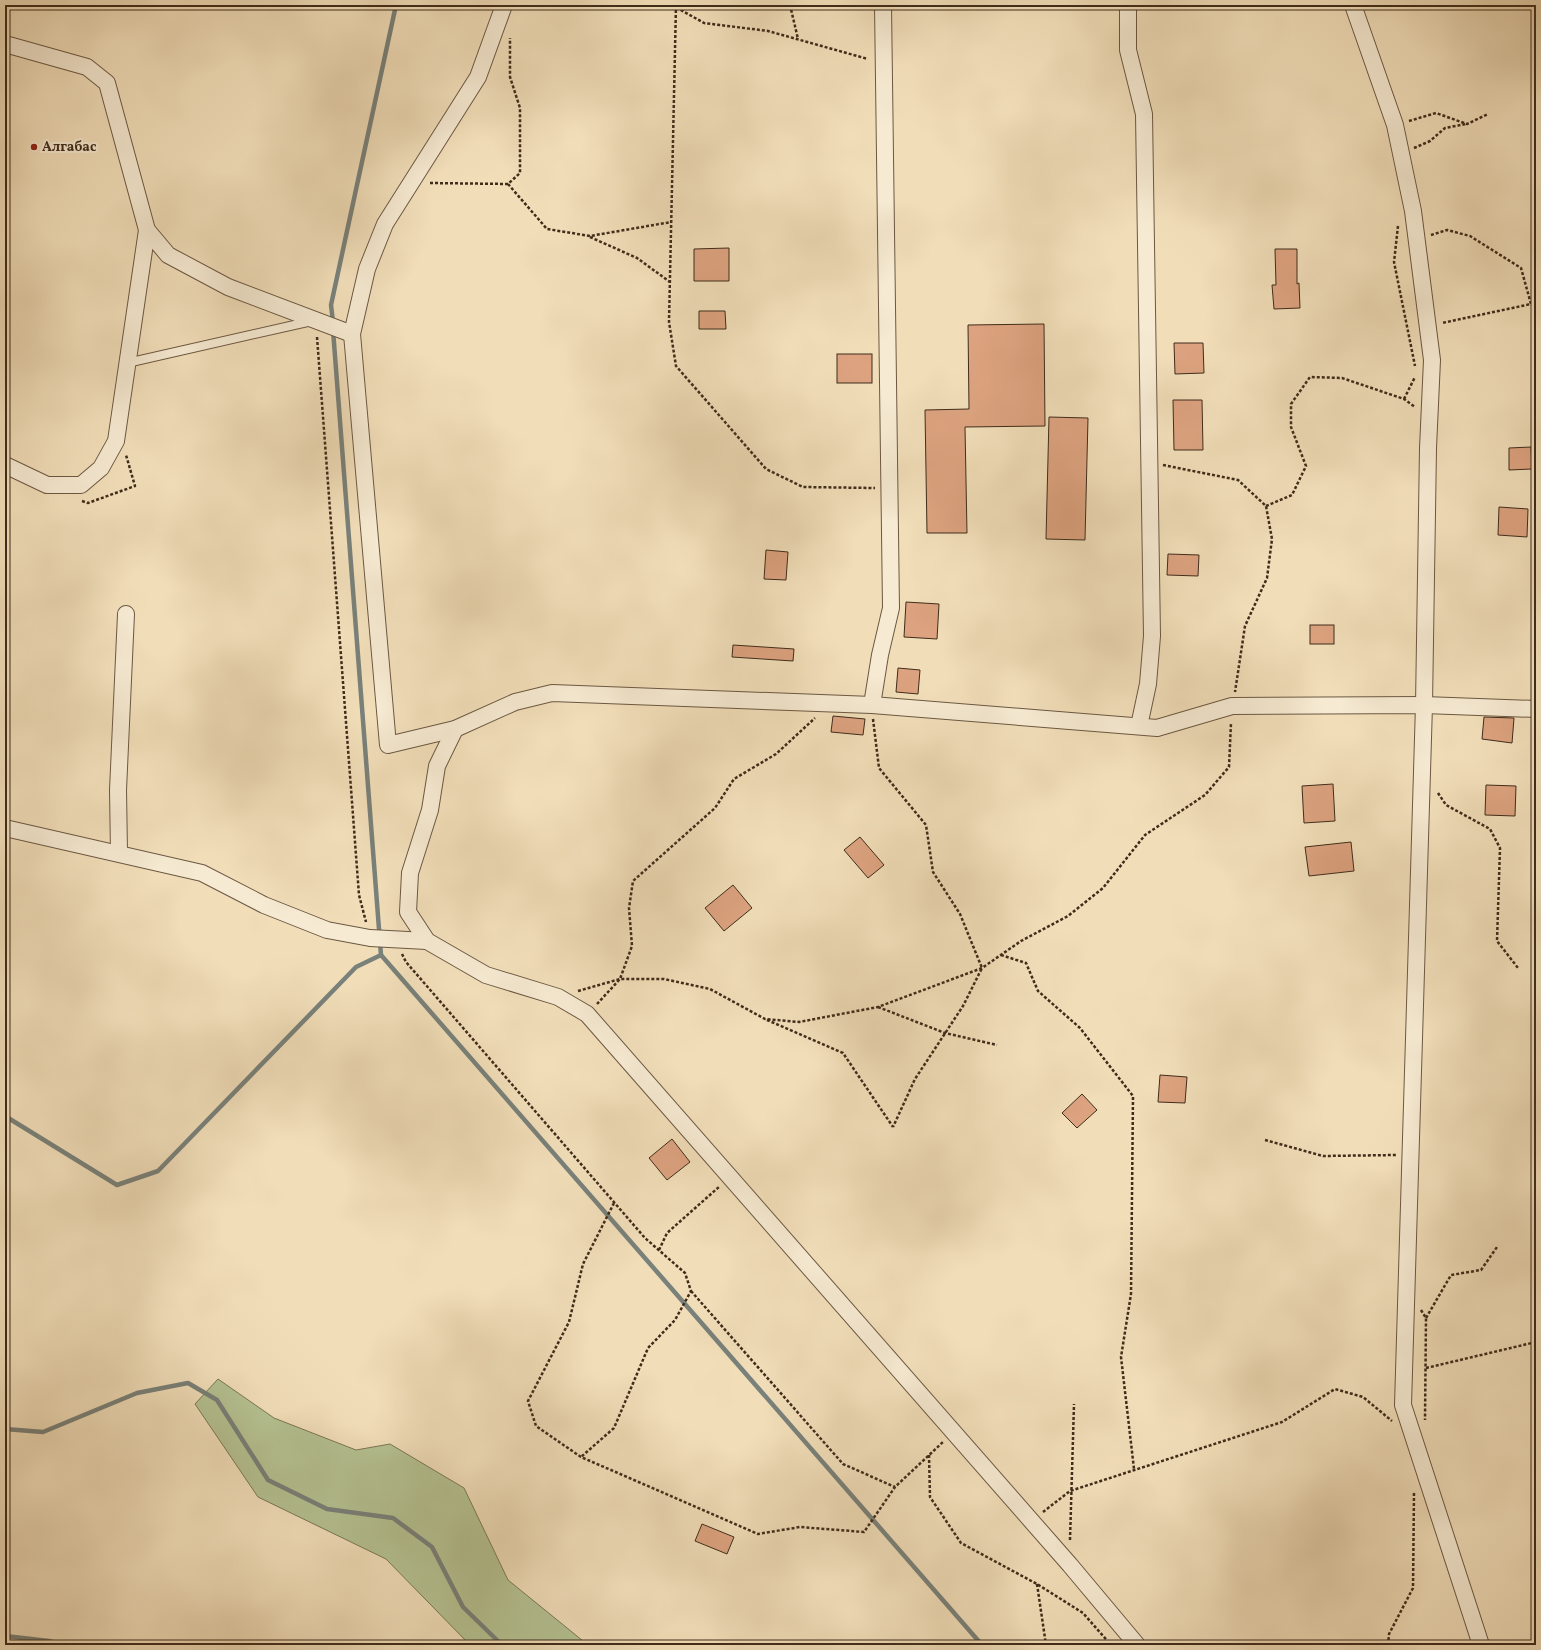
<svg xmlns="http://www.w3.org/2000/svg" width="1541" height="1650" viewBox="0 0 1541 1650" font-family="Vollkorn,serif">
<rect width="100%" height="100%" fill="#f1deb9"/>
<filter id="stains"><feTurbulence type="fractalNoise" baseFrequency=".005" numOctaves="4"/><feColorMatrix values="0 0 0 0 .2 0 0 0 0 .09 0 0 0 0 .02 0 0 0 .5 -.17"/></filter>
<radialGradient id="worn" r=".72"><stop offset=".6" stop-color="#630" stop-opacity="0"/><stop offset="1" stop-color="#630" stop-opacity=".3"/></radialGradient>
<polygon fill="#b5c292" stroke="#7a7756" points="218,1379 274,1418 356,1450 390,1444 464,1488 508,1580 588,1645 470,1645 386,1559 258,1497 195,1404"/>
<g fill="none" stroke-linecap="round" stroke-linejoin="round">
<g stroke="#79817a" stroke-width="4.5">
<polyline points="333,322 331,305 396,5"/>
<polyline points="333,330 381,955 982,1645"/>
<polyline points="5,1116 117,1185 158,1171 356,967 381,955"/>
<polyline points="5,1429 43,1432 137,1393 188,1383 217,1400 268,1480 327,1509 393,1518 432,1547 463,1607 502,1645"/>
<polyline points="5,1636 49,1641 61,1645"/>
</g>
</g>
<g fill="#dda380" stroke="#3f2c1a">
<polygon points="729,248 729,281 694,281 694,249"/>
<polygon points="1275,249 1297,249 1297,284 1299,283 1300,308 1274,309 1272,285 1276,285"/>
<polygon points="699,311 725,311 726,329 699,329"/>
<polygon points="1044,324 1045,426 965,427 967,533 927,533 925,410 969,409 968,325"/>
<polygon points="1174,343 1203,343 1204,373 1175,374"/>
<rect x="837" y="354" width="35" height="29"/>
<polygon points="1173,400 1202,400 1203,450 1174,450"/>
<polygon points="1049,417 1088,418 1085,540 1046,539"/>
<polygon points="1531,447 1532,469 1509,470 1509,448"/>
<polygon points="1499,507 1528,509 1527,537 1498,535"/>
<polygon points="766,550 788,552 786,580 764,579"/>
<polygon points="1168,554 1199,555 1198,576 1167,575"/>
<polygon points="906,602 939,604 937,639 904,637"/>
<rect x="1310" y="625" width="24" height="19"/>
<polygon points="733,645 794,649 793,661 732,657"/>
<polygon points="898,668 920,670 918,694 896,692"/>
<polygon points="833,716 865,719 863,735 831,732"/>
<polygon points="1484,717 1514,718 1512,743 1482,739"/>
<polygon points="1333,784 1335,821 1304,823 1302,786"/>
<polygon points="1486,785 1516,786 1515,816 1485,815"/>
<polygon points="860,837 884,865 868,878 844,850"/>
<polygon points="1351,842 1354,871 1309,876 1305,847"/>
<polygon points="733,885 752,908 724,931 705,908"/>
<polygon points="1160,1075 1187,1077 1185,1103 1158,1102"/>
<polygon points="1082,1094 1097,1110 1077,1128 1062,1113"/>
<polygon points="672,1139 690,1162 667,1180 649,1158"/>
<polygon points="702,1524 734,1537 727,1554 695,1541"/>
</g>
<g fill="none" stroke-linecap="round" stroke-linejoin="round">
<defs>
<polyline id="lane" points="127,363 312,321"/>
<g id="street">
<polyline points="504,5 478,77 385,224 367,269 352,334 388,745 455,729 515,702 552,693 872,705 1157,728 1232,706 1424,705 1536,709"/>
<polyline points="1128,5 1128,50 1144,114 1152,636 1148,684 1139,726"/>
<polyline points="1353,5 1395,125 1413,211 1432,360 1428,448 1424,705 1403,1405 1481,1645"/>
<polyline points="5,44 87,67 107,83 147,230 168,255 228,287 352,334"/>
<polyline points="5,465 47,485 81,485 101,468 116,441 147,230"/>
<polyline points="872,705 880,655 891,608 883,5"/>
<polyline points="455,729 437,766 430,810 410,873 408,912 427,941 486,975 558,997 587,1014 1070,1565 1137,1645"/>
<polyline points="5,828 202,873 264,905 327,930 370,938 427,941"/>
<polyline points="119,853 118,790 126,614"/>
</g>
</defs>
<use href="#lane" stroke="#6c5842" stroke-width="10"/>
<use href="#street" stroke="#6c5842" stroke-width="18"/>
<g stroke="#3f2c1a" stroke-width="2.5" stroke-dasharray="3 2" stroke-linecap="butt">
<polyline points="672,5 704,23 768,31 868,59"/>
<polyline points="676,5 669,322 676,366 766,469 803,487 875,488"/>
<polyline points="790,5 798,39"/>
<polyline points="1409,121 1436,113 1467,124 1488,114"/>
<polyline points="1414,148 1430,141 1445,128 1466,124"/>
<polyline points="430,183 508,184 520,173 520,108 510,77 510,38"/>
<polyline points="508,184 547,229 590,236 671,222"/>
<polyline points="1398,226 1394,262 1415,366"/>
<polyline points="1431,235 1447,230 1470,236 1521,268 1531,304 1442,323"/>
<polyline points="590,237 637,258 670,282"/>
<polyline points="317,337 359,895 366,922"/>
<polyline points="1404,399 1415,377"/>
<polyline points="1163,465 1238,480 1266,506 1272,539 1267,578 1245,626 1235,692"/>
<polyline points="82,501 88,503 135,486 126,455"/>
<polyline points="1266,506 1292,495 1306,466 1291,427 1291,404 1310,377 1342,378 1404,399 1415,407"/>
<polyline points="873,719 879,768 926,825 933,872 960,914 982,968 963,1006 915,1079 893,1127"/>
<polyline points="1438,793 1446,805 1490,829 1500,848 1497,941 1518,968"/>
<polyline points="402,954 406,962 645,1238 685,1273 691,1291 675,1320 648,1348 614,1428 581,1457"/>
<polyline points="1001,955 1026,963 1038,991 1080,1028 1133,1096 1131,1294 1121,1357 1134,1469"/>
<polyline points="578,991 620,979 664,979 710,989 765,1019 799,1022 878,1007 982,968 1021,941 1068,916 1103,888 1145,835 1205,795 1229,767 1231,723"/>
<polyline points="597,1004 620,979 632,946 629,908 633,881 715,808 734,779 776,754 815,718"/>
<polyline points="878,1007 945,1033 997,1045"/>
<polyline points="767,1020 843,1053 893,1127"/>
<polyline points="1265,1140 1323,1156 1396,1155"/>
<polyline points="614,1203 583,1264 569,1322 528,1401 536,1426 581,1457 758,1534 800,1527 864,1532 895,1487 943,1442"/>
<polyline points="659,1250 667,1233 720,1186"/>
<polyline points="691,1291 843,1464 895,1487"/>
<polyline points="1421,1310 1426,1318 1425,1420"/>
<polyline points="1426,1318 1451,1275 1481,1270 1497,1247"/>
<polyline points="1426,1368 1536,1342"/>
<polyline points="929,1455 930,1497 961,1543 1037,1584 1083,1613 1111,1645"/>
<polyline points="1043,1512 1070,1491 1282,1422 1335,1389 1363,1397 1392,1421"/>
<polyline points="1070,1540 1074,1404"/>
<polyline points="1037,1584 1046,1645"/>
<polyline points="1388,1645 1389,1634 1413,1588 1414,1492"/>
</g>
<use href="#lane" stroke="#f6ead2" stroke-width="8"/>
<use href="#street" stroke="#f6ead2" stroke-width="16"/>
</g>
<circle fill="#8f2418" stroke="#f6ead2" stroke-width="1.5" cx="34" cy="147" r="4"/>
<g text-anchor="middle" dominant-baseline="central" stroke-width="4" stroke-linejoin="round" paint-order="stroke">
<g font-size="14" font-weight="bold" fill="#3f2c1a" stroke="#f6ead2" text-anchor="start">
<text x="42" y="147">Алгабас</text>
</g>
</g>
<rect width="1541" height="1650" fill="none" stroke="#f1deb9" stroke-width="20"/>
<rect x="6" y="6" width="1529" height="1638" fill="none" stroke="#3f2c1a" stroke-width="2"/>
<rect x="10" y="10" width="1521" height="1630" fill="none" stroke="#3f2c1a"/>
<rect width="100%" height="100%" filter="url(#stains)"/>
<rect width="100%" height="100%" fill="url(#worn)"/>
</svg>
